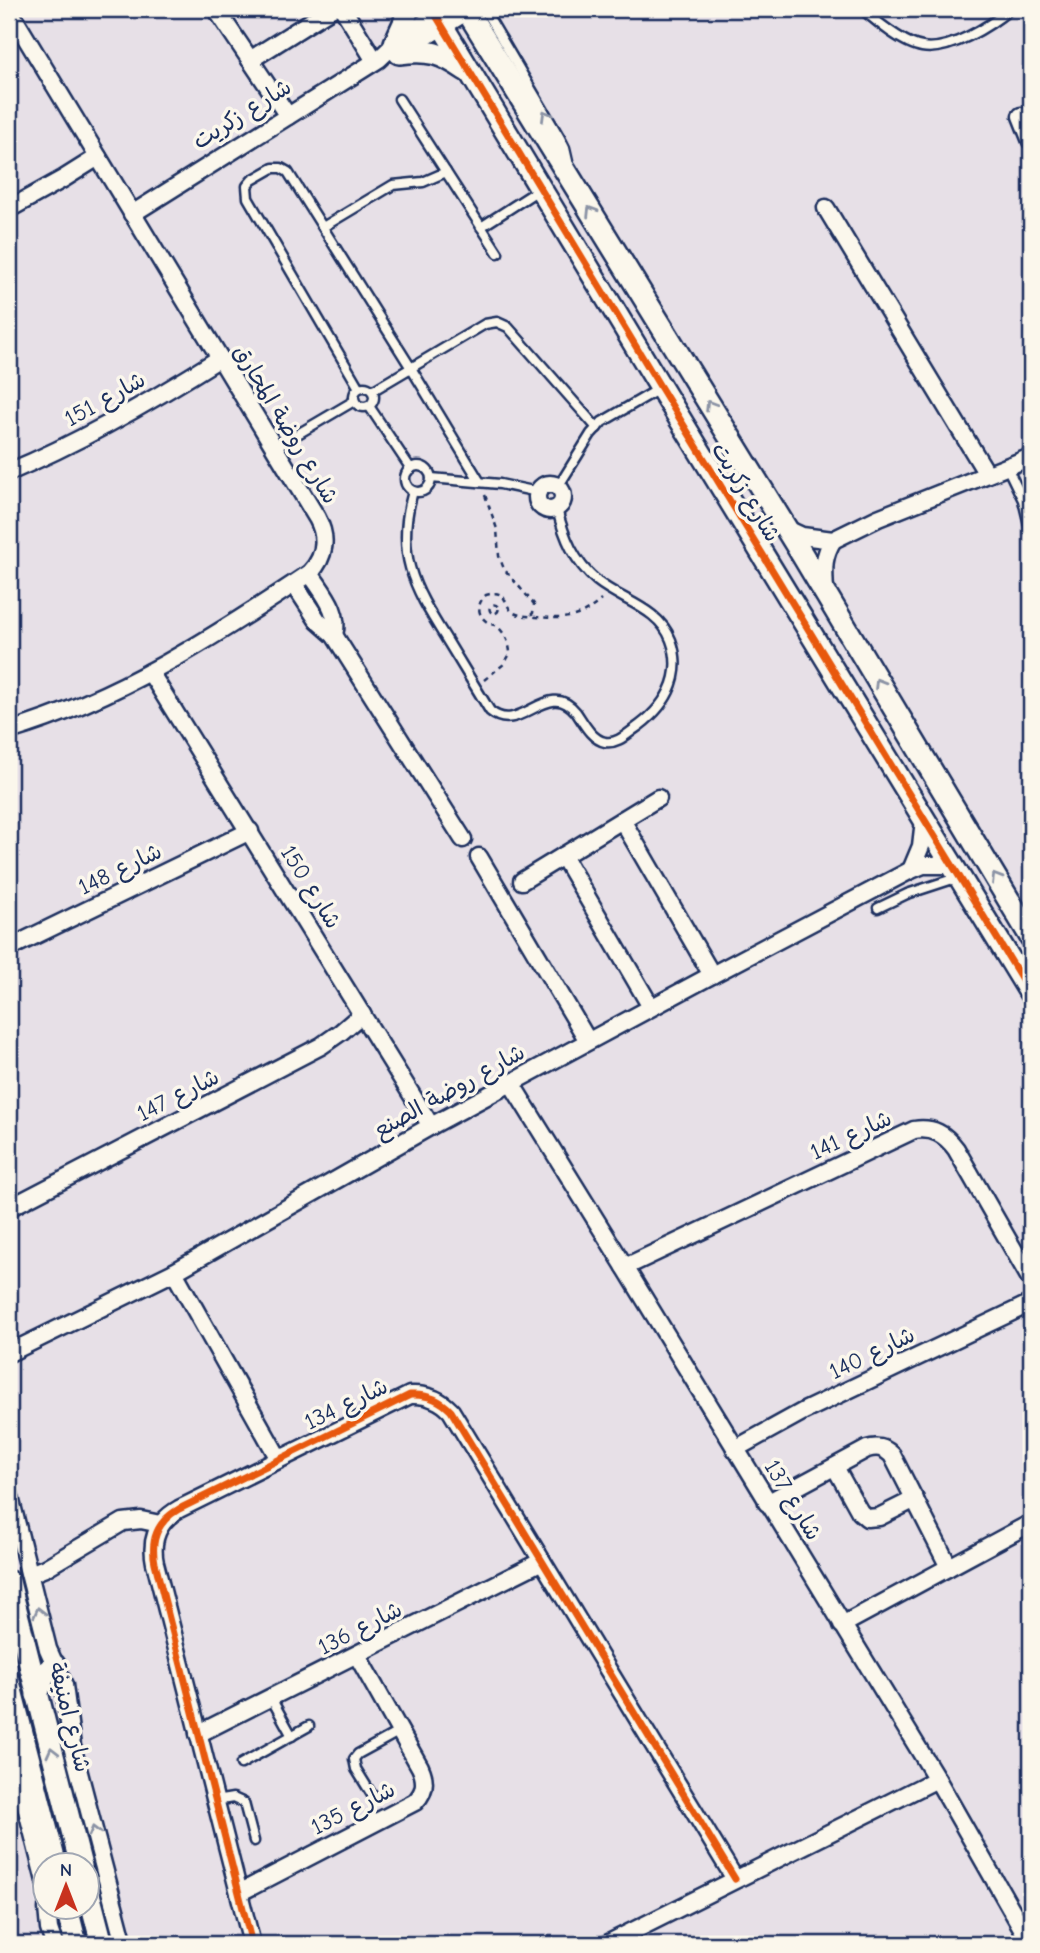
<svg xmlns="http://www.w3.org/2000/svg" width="1040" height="1953" viewBox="0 0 1040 1953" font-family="'Comic Neue','Playpen Sans Arabic',sans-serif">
<rect width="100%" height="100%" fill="#e7e0e7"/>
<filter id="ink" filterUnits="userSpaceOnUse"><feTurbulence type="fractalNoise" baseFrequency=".0143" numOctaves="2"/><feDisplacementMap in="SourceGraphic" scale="14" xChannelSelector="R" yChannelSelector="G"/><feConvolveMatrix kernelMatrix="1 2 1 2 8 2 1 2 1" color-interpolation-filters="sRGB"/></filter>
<g filter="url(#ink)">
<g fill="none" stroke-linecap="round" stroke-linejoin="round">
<defs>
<g id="lane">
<polyline points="484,9 560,138 565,148 568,161"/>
<path d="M862,9C876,21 903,44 922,47C949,52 990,26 1010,9"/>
<polyline points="399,99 498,253"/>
<polyline points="323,227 393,185 423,182 446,172"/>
<polyline points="481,227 540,189"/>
<circle cx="364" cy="397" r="10"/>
<polyline points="359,388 248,198 247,186 252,180 273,168 281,168 288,172 411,368 480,482"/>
<polyline points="372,391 485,324 497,322 508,327 597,428"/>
<polyline points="369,406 411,469"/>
<polyline points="274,448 354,401"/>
<circle cx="418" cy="479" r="13"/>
<polyline points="1007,467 1023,500 1031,533"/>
<polyline points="431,478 500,484 538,492"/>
<polyline points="558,487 591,434 602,422 659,389"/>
<path d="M413,491C395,553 413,586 445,637C460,662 475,686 490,711C520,737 548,677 576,712C583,722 591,739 605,742C616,744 625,736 633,730C664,709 685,678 671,640C659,608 622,601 597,581C574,562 564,537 557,509"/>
<polyline points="878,908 907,894 959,877"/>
<polyline points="271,1698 292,1736"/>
<polyline points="241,1764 309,1726"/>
<polyline points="372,1795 356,1769 354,1759 358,1754 400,1731"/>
<polyline points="215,1801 233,1798 244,1803 254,1841"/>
</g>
<g id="street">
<polyline points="216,9 288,116"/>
<polyline points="343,9 375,61"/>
<path d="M9,10L317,518C328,538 325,557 310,573C216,636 118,699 9,731"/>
<polyline points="401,52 468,11"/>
<polyline points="250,60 331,9"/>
<polyline points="1021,116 1031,141"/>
<polyline points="826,208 987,474"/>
<polyline points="9,209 63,179 98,157"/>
<polyline points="132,214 379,59 400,39 446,9"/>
<path d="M9,472C83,441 152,401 220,358"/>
<circle cx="550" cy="497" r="13"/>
<polyline points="787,529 802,536 833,540 878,518 1031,457"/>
<path d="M310,573C322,592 341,612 334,635"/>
<polyline points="294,584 318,621 334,635 463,839"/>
<path d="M825,591C824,570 822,558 833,540"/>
<polyline points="150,672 431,1126"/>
<polyline points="622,820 712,975"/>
<polyline points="563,856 651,1007"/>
<polyline points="479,857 588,1041"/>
<polyline points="911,870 921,846 924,820"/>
<polyline points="522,881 658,798"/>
<polyline points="9,948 250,831"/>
<polyline points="511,1083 625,1267 937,1779 1031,1944"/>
<polyline points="9,1208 321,1046 341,1032 362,1014"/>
<path d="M625,1267L914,1130C933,1127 945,1134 956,1149L1031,1280"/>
<polyline points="174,1272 279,1459"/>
<polyline points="9,1353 174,1272 431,1126 712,975 911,870 923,865 953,865"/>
<polyline points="735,1449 804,1411 1031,1303"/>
<polyline points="835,1467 860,1512 867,1518 879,1517 915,1499"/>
<polyline points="9,1493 48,1649 64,1685 72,1746 124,1944"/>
<path d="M767,1503L867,1449C877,1446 884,1447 892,1455L949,1567"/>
<polyline points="30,1574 45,1568 123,1522 141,1520 160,1524"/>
<polyline points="842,1625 1031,1523"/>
<polyline points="198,1734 542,1561"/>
<polyline points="9,1739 46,1885"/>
<path d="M239,1893L415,1802C426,1791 426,1780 420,1767L357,1655"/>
<polyline points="47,1908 49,1929 54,1944"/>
<path d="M252,1944L155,1563C150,1539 158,1521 179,1509L410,1395C427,1394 440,1399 451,1411L735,1879"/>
<polyline points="607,1944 937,1779"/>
</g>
<g id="secondary">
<polyline points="432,9 661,388 1031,994"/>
<polyline points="466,9 803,556 1031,937"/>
<polyline points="395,43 405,21 407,9"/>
<path d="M399,53C429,49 441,53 466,70"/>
<polyline points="9,1582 81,1866"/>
<polyline points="9,1682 56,1866"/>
<polyline points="37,1695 45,1673 54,1665"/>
<polyline points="88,1890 102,1944"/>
<polyline points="67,1908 76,1944"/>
</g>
</defs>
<use href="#lane" stroke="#1b2f5e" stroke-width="13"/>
<use href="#street" stroke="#1b2f5e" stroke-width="21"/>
<use href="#secondary" stroke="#1b2f5e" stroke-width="26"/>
<g stroke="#1b2f5e" stroke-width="2.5" stroke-dasharray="5 5" stroke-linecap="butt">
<polyline points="485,495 497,529 499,556 504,569 534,604 533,613 530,616"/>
<circle cx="494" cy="609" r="4.5"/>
<path d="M484,680L504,664L510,654C510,645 506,635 499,628C494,624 495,626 489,623C477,617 476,603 486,595C509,588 502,605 514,613C520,616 529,616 536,617C566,619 578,620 601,600"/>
</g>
<use href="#lane" stroke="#fbf7ec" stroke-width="8"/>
<use href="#street" stroke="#fbf7ec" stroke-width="16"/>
<use href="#secondary" stroke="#fbf7ec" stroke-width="21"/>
<defs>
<g id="cycleway">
<polyline points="432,9 661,388 1031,994"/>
<path d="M252,1944L155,1563C150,1539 158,1521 179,1509L410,1395C427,1394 440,1399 451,1411L735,1879"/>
</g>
</defs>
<use href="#cycleway" stroke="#fbf7ec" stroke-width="11"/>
<use href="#cycleway" stroke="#e8590c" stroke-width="7"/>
</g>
<defs><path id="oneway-chevron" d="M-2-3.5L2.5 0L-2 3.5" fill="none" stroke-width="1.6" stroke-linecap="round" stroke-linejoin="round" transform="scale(1.75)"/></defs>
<g stroke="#8b93a5">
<use href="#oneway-chevron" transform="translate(546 115) rotate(-120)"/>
<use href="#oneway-chevron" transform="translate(591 211) rotate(-122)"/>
<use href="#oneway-chevron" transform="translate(710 405) rotate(-122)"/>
<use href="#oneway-chevron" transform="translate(879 683) rotate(-121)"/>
<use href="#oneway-chevron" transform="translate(996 878) rotate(-121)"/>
<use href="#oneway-chevron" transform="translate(39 1612) rotate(-104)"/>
<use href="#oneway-chevron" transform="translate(52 1752) rotate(-104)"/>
<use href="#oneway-chevron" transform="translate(94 1831) rotate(-105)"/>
</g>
</g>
<g text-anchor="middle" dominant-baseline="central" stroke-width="7" stroke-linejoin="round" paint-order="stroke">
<g font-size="23" fill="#1b2f5e" stroke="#fbf7ec">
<text transform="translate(242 114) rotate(-32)">شارع زكريت</text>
<text transform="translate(105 399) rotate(-29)">شارع 151</text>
<text transform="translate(286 424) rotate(59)">شارع روضة المحارق</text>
<text transform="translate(746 492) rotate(59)">شارع زكريت</text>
<text transform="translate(120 869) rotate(-26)">شارع 148</text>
<text transform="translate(311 887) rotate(58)">شارع 150</text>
<text transform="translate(449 1091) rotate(-29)">شارع روضة الصنع</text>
<text transform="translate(178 1095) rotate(-27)">شارع 147</text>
<text transform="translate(851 1135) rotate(-25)">شارع 141</text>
<text transform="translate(872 1353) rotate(-26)">شارع 140</text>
<text transform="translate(346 1404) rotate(-26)">شارع 134</text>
<text transform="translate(793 1500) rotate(59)">شارع 137</text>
<text transform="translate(360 1628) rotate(-27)">شارع 136</text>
<text transform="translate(70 1717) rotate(76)">شارع امنيفة</text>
<text transform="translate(353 1808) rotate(-27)">شارع 135</text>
</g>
</g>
<rect width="1040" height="1953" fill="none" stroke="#fbf7ec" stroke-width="35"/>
<rect x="18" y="18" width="1005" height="1918" fill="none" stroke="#1b2f5e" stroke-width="2.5" filter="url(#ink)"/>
<g transform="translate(66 1886)"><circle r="33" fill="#fbf7ec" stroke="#a1a7b3" stroke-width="2"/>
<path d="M0-5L12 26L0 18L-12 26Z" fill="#c8321e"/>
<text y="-10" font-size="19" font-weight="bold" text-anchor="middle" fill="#1b2f5e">N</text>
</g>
</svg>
